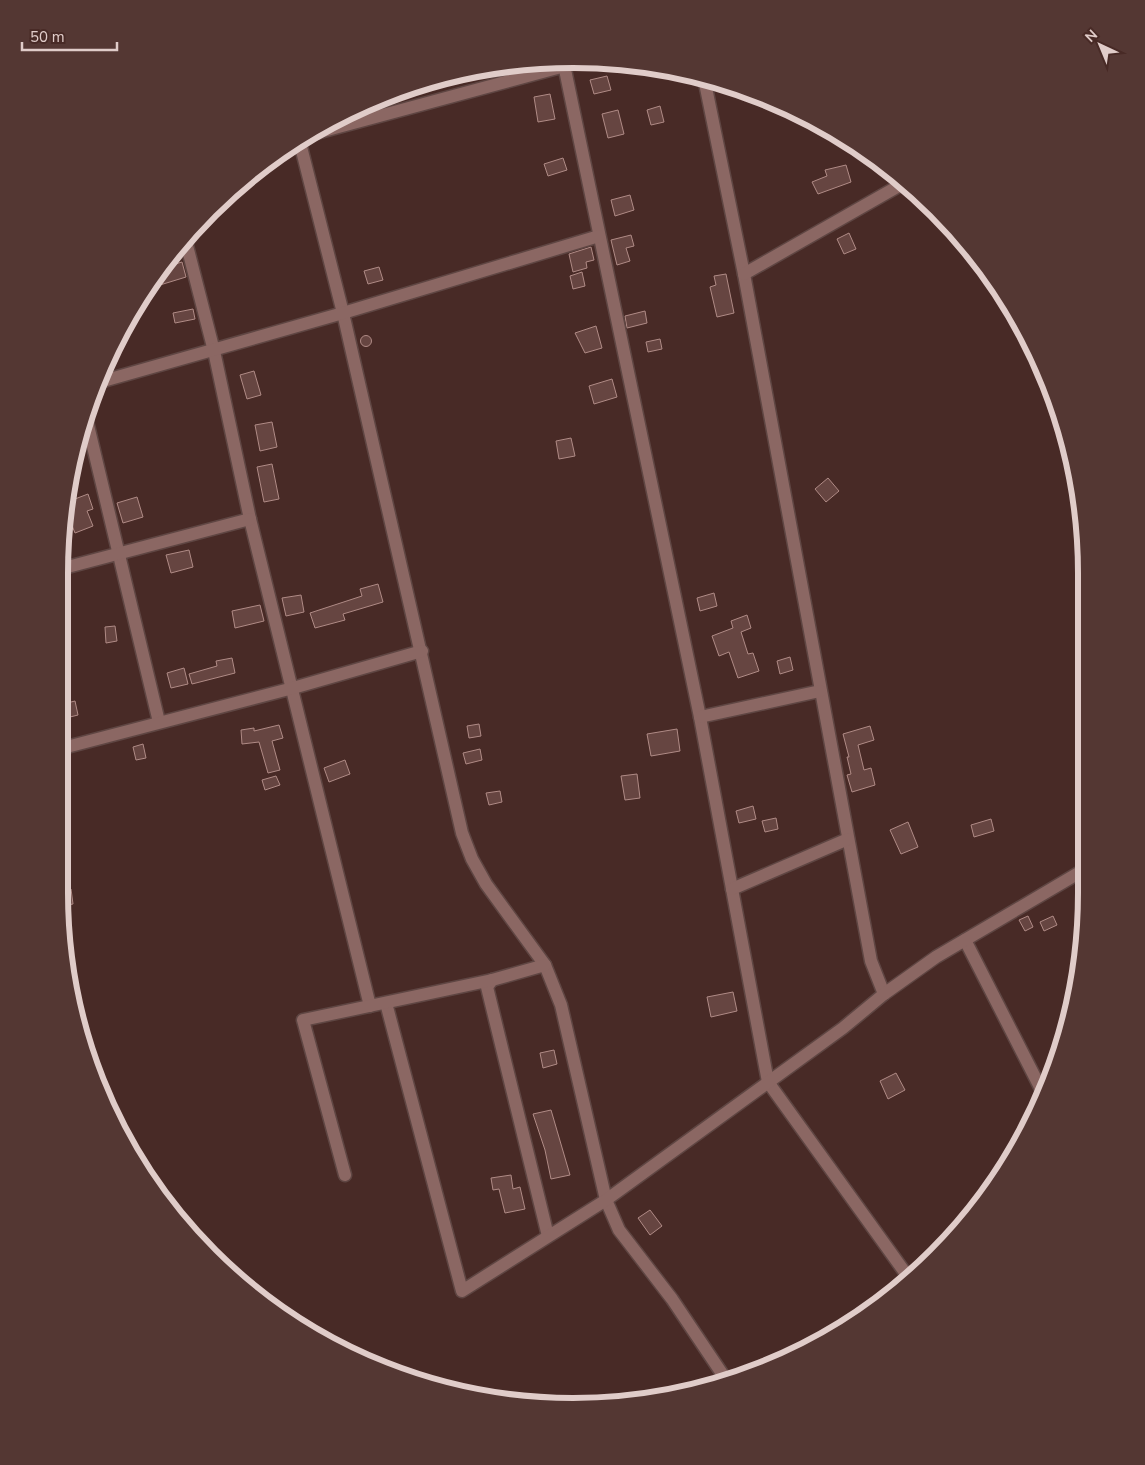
<svg xmlns="http://www.w3.org/2000/svg" width="1145" height="1465" viewBox="0 0 1145 1465" font-family="'Nunito Sans',sans-serif">
<rect width="100%" height="100%" fill="#482a26"/>
<g fill="#664541" stroke="#b08b86">
<polygon points="607,76 611,90 594,94 590,80"/>
<polygon points="550,94 555,119 538,122 534,97"/>
<polygon points="660,106 664,122 651,125 647,110"/>
<polygon points="618,110 624,134 608,138 602,114"/>
<polygon points="563,158 567,170 548,176 544,164"/>
<polygon points="846,165 851,182 818,194 812,182 827,176 825,170"/>
<polygon points="630,195 634,210 615,216 611,200"/>
<polygon points="849,233 856,249 844,254 837,239"/>
<polygon points="631,235 634,246 626,248 630,261 617,265 611,240"/>
<polygon points="591,247 594,260 586,262 587,268 573,272 569,254"/>
<polygon points="182,262 186,277 147,289 159,269"/>
<polygon points="379,267 383,280 368,284 364,271"/>
<polygon points="582,272 585,286 573,289 570,276"/>
<polygon points="726,274 734,313 717,317 710,287 716,285 714,276"/>
<polygon points="193,309 195,319 175,323 173,313"/>
<polygon points="645,311 647,323 627,328 625,316"/>
<polygon points="596,326 602,348 585,353 575,333"/>
<circle cx="366" cy="341" r="5.5"/>
<polygon points="660,339 662,349 648,352 646,342"/>
<polygon points="254,371 261,395 247,399 240,375"/>
<polygon points="612,379 617,397 594,404 589,386"/>
<polygon points="272,422 277,447 260,451 255,425"/>
<polygon points="571,438 575,456 559,459 556,441"/>
<polygon points="272,464 279,499 264,502 257,467"/>
<polygon points="828,478 839,491 826,502 815,489"/>
<polygon points="88,494 93,509 87,511 93,526 75,533 69,518 64,520 67,502"/>
<polygon points="137,497 143,517 123,523 117,503"/>
<polygon points="189,550 193,567 171,573 166,555"/>
<polygon points="378,584 383,602 343,614 345,620 315,628 310,613 362,596 360,589"/>
<polygon points="714,593 717,606 700,611 697,598"/>
<polygon points="301,595 304,612 286,616 282,598"/>
<polygon points="260,605 264,621 235,628 232,611"/>
<polygon points="747,615 751,628 741,632 748,654 753,653 759,671 738,678 729,652 719,656 712,636 733,628 731,621"/>
<polygon points="115,626 117,641 106,643 105,627"/>
<polygon points="790,657 793,670 780,674 777,661"/>
<polygon points="232,658 235,673 192,684 189,674 217,666 216,661"/>
<polygon points="184,668 188,684 171,688 167,673"/>
<polygon points="75,701 78,715 62,719 59,705"/>
<polygon points="479,724 481,736 469,738 467,726"/>
<polygon points="279,725 283,738 272,741 280,770 268,773 259,742 242,744 241,730 254,728 254,731"/>
<polygon points="870,726 874,740 858,745 864,770 871,768 875,785 852,792 847,775 851,774 847,757 849,757 843,734"/>
<polygon points="677,729 680,751 651,756 647,734"/>
<polygon points="143,744 146,758 136,760 133,747"/>
<polygon points="480,749 482,760 466,764 463,753"/>
<polygon points="345,760 350,774 329,782 324,768"/>
<polygon points="637,774 640,798 625,800 621,776"/>
<polygon points="276,776 280,785 265,790 262,780"/>
<polygon points="500,791 502,802 489,805 486,793"/>
<polygon points="753,806 756,819 739,823 736,811"/>
<polygon points="776,818 778,829 765,832 762,821"/>
<polygon points="991,819 994,831 974,837 971,825"/>
<polygon points="908,822 918,847 901,854 890,830"/>
<polygon points="71,889 73,904 62,906 60,890"/>
<polygon points="1028,916 1033,927 1025,931 1019,920"/>
<polygon points="1053,916 1057,925 1044,931 1040,922"/>
<polygon points="733,992 737,1011 711,1017 707,997"/>
<polygon points="554,1050 557,1064 543,1068 540,1053"/>
<polygon points="896,1073 905,1090 888,1099 880,1081"/>
<polygon points="551,1110 570,1175 551,1179 545,1150 533,1114"/>
<polygon points="511,1175 513,1189 520,1187 525,1209 505,1213 499,1189 493,1190 491,1178"/>
<polygon points="650,1210 662,1226 650,1235 638,1218"/>
</g>
<g fill="none" stroke-linecap="round" stroke-linejoin="round">
<defs>
<g id="minor">
<polyline points="563,60 700,717 768,1082 909,1278"/>
<polyline points="704,78 744,274 871,961 884,994"/>
<polyline points="305,136 587,60"/>
<polyline points="299,139 343,313 462,833 472,859 486,884 545,965 561,1005 606,1200 619,1230 672,1299 727,1381"/>
<polyline points="185,238 214,351 250,519 370,1006"/>
<polyline points="744,274 904,183"/>
<polyline points="96,383 343,313 599,236"/>
<polyline points="85,413 159,722"/>
<polyline points="60,569 250,519"/>
<polyline points="700,717 820,691"/>
<polyline points="59,749 293,688 422,651"/>
<polyline points="732,889 848,839"/>
<polyline points="965,940 1042,1091"/>
<polyline points="492,980 487,987 548,1236"/>
<polyline points="386,1003 462,1291 606,1200 843,1028 884,994 936,957 1082,871"/>
<polyline points="345,1175 303,1020 492,980 545,965"/>
</g>
</defs>
<use href="#minor" stroke="#5f4643" stroke-width="15"/>
<use href="#minor" stroke="#8b6763" stroke-width="12"/>
</g>
<path d="M0 0H1145V1465H0ZM573 68H573A505 505 0 0 1 1078 573V893A505 505 0 0 1 573 1398H573A505 505 0 0 1 68 893V573A505 505 0 0 1 573 68Z" fill="#543733" fill-rule="evenodd"/>
<path fill="none" stroke="#e0ccc9" stroke-width="6" d="M573 68H573A505 505 0 0 1 1078 573V893A505 505 0 0 1 573 1398H573A505 505 0 0 1 68 893V573A505 505 0 0 1 573 68Z"/>
<g transform="translate(1100 45) rotate(316)" stroke="#482a26" stroke-width="4" paint-order="stroke">
<path d="M0-4L9 19L0 12L-9 19Z" fill="#e0ccc9"/>
<text y="-8" font-size="14" font-weight="bold" text-anchor="middle" fill="#e0ccc9">N</text>
</g>
<path d="M22 42v8h95v-8" fill="none" stroke="#e0ccc9" stroke-width="2.5"/>
<text x="30" y="42" font-size="15" fill="#e0ccc9" stroke="#482a26" stroke-width="4" paint-order="stroke">50 m</text>
</svg>
